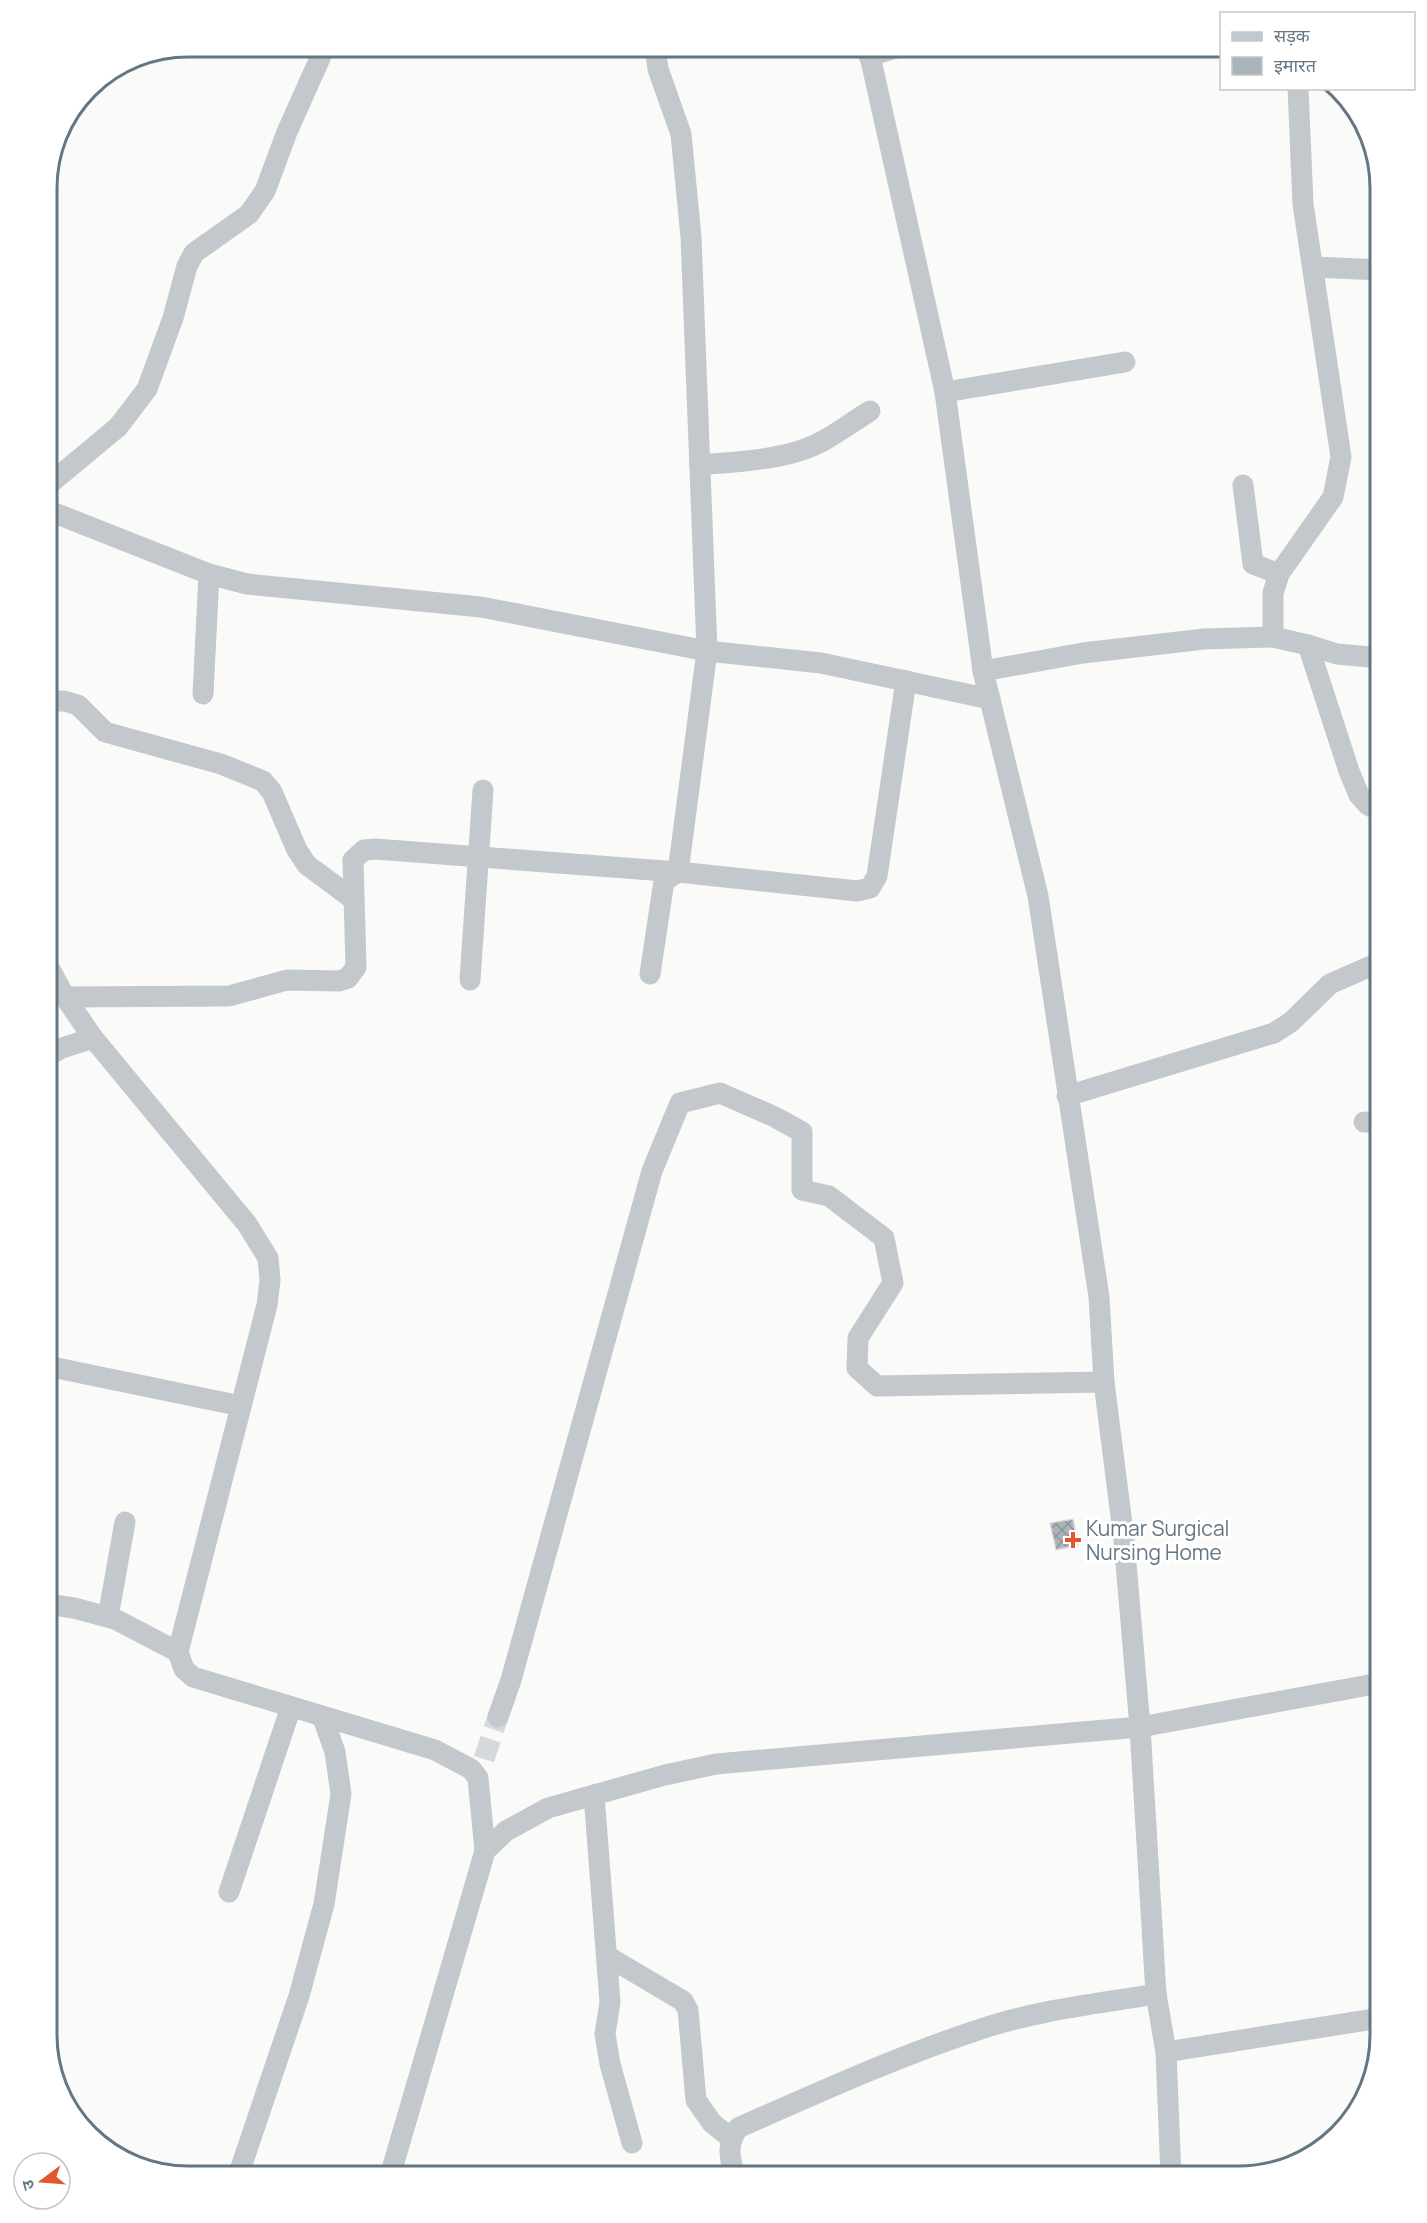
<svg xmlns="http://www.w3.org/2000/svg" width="1427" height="2223" viewBox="0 0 1427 2223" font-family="Manrope,'Noto Sans Devanagari',sans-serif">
<defs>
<pattern id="building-cross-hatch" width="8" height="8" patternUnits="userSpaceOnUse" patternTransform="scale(1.5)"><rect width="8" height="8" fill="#aab3b9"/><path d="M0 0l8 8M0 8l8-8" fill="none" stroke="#8e969c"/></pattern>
</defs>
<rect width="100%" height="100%" fill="#fafaf8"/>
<polygon fill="url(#building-cross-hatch)" stroke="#dcdcda" stroke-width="1.5" points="1073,1519 1078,1545 1056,1550 1050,1523"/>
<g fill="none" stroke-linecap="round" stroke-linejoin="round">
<polyline stroke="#d5d9db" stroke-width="21" stroke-dasharray="21 10" stroke-linecap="butt" points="484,1759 498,1717"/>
<g stroke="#c3c8cc" stroke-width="21">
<polyline points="868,47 945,392 983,671 1038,896 1099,1297 1104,1382 1124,1540 1140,1727 1156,1994 1166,2052 1171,2176"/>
<polyline points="869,56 900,47"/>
<polyline points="1314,267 1380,270"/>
<polyline points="945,392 1125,362"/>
<path d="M700,465C740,461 786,461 823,441C839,432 854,421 870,411"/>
<polyline points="1243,485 1253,564 1279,574"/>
<polyline points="47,486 118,427 147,389 173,318 187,266 194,253 249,214 265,191 287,132 325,47"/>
<polyline points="47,510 209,574 247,584 481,607 707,651 821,663 990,699"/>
<polyline points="1273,637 1273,593 1279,574 1333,497 1341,457 1303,204 1298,88"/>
<polyline points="1308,645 1349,771 1359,795 1368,805 1380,811"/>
<polyline points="983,671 1083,653 1204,639 1273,637 1308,645 1337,654 1380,658"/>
<polyline points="203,694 209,574"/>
<polyline points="47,701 64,701 78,705 105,732 221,764 263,781 272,792 297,850 307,865 353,899"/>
<polyline points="47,964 65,997 93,1038 247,1224 268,1258 270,1280 267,1305 178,1652 184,1669 193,1677 435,1750 471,1769 478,1778 485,1851"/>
<polyline points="650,974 664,881 678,872 707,651 691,237 681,134 658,69 655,47"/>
<polyline points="470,980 483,790"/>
<polyline points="65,997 229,996 287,980 339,981 348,978 356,967 353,860 364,850 375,849 678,872 857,891 870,888 877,876 906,681"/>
<polyline points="47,1056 62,1048 93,1038"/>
<polyline points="1067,1096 1274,1033 1291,1022 1330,984 1380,962"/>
<polyline points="1364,1122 1380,1123"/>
<polyline points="47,1366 241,1406"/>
<polyline points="47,1604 74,1608 115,1619 178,1652"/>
<polyline points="108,1617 125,1522"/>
<polyline points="498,1717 511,1680 652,1171 680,1103 720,1093 775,1117 802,1132 802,1190 829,1196 884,1238 893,1283 858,1338 857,1368 877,1386 1104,1382"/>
<polyline points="594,1795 610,2002 605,2034 610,2064 632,2143"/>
<polyline points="229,1892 291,1707"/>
<polyline points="607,1956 683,2001 688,2010 696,2100 712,2123 731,2138"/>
<polyline points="1166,2052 1380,2018"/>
<polyline points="238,2176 299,1996 324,1904 341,1794 335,1752 323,1718"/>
<polyline points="390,2176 485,1851 506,1831 548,1808 665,1775 716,1764 1140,1727 1380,1683"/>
<path d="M734,2176C730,2157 726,2145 738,2128C817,2093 896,2057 978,2030C1036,2010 1097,2004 1156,1994"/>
</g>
</g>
<path fill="#e4572e" stroke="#fff" stroke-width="2" d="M1070 1531h6v6h6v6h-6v6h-6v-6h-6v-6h6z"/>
<g text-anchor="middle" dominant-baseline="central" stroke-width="6" stroke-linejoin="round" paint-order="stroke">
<g font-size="21" fill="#657683" stroke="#fff" text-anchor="start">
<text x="1086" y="1528">Kumar Surgical<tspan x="1086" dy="24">Nursing Home</tspan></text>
</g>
</g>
<path d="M0 0H1427V2223H0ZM188 57H1239A131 131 0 0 1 1370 188V2035A131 131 0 0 1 1239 2166H188A131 131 0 0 1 57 2035V188A131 131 0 0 1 188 57Z" fill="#fff" fill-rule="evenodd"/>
<path fill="none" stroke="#657683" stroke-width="3" d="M188 57H1239A131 131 0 0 1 1370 188V2035A131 131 0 0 1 1239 2166H188A131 131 0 0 1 57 2035V188A131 131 0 0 1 188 57Z"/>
<rect x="1220" y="12" width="195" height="78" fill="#ffffff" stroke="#c1c8cd" stroke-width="1.5"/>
<rect x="1232" y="32" width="30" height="9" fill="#c3c8cc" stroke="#c1c8cd" stroke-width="1.5"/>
<text x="1274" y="42" font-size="18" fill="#657683">सड़क</text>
<rect x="1232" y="57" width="30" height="18" fill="#aab3b9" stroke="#c1c8cd" stroke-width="1.5"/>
<text x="1274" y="72" font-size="18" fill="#657683">इमारत</text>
<g transform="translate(42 2181) rotate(254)"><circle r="28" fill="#ffffff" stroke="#c1c8cd" stroke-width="1.5"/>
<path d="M0-4.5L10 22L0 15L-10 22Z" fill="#e4572e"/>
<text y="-9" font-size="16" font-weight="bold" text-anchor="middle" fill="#657683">उ</text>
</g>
</svg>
